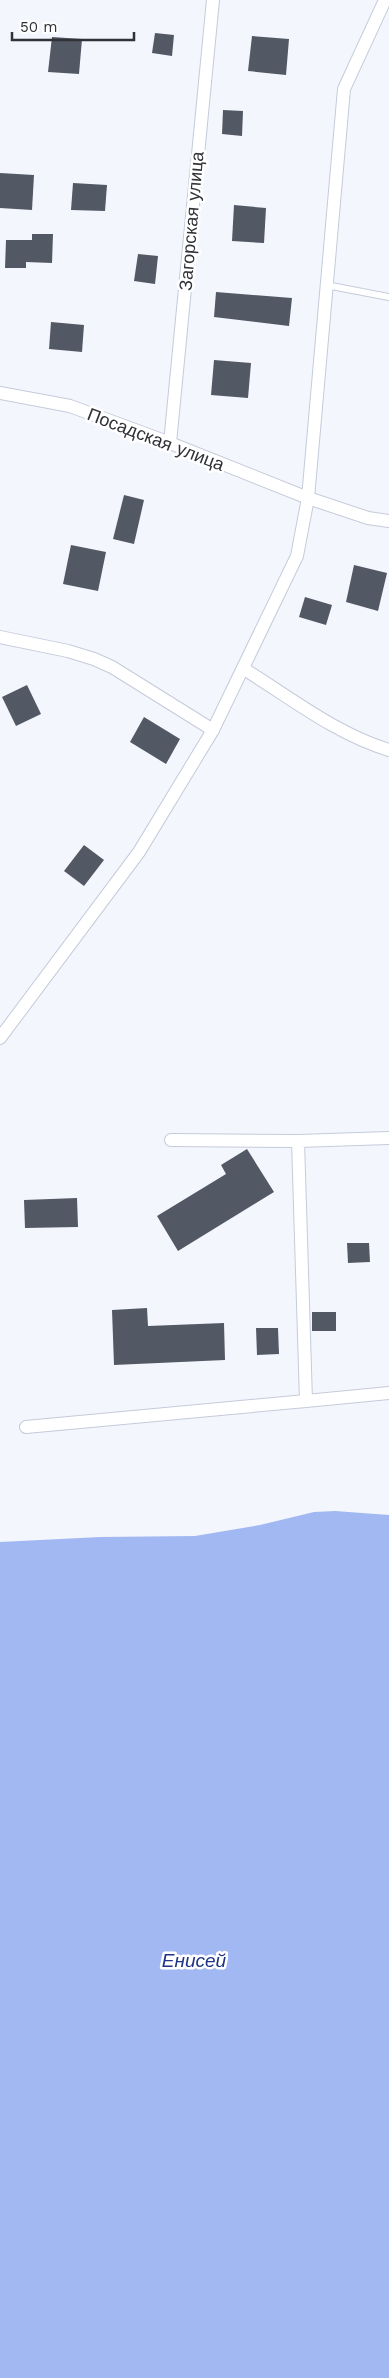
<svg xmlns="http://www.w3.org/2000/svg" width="389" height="2378" viewBox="0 0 389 2378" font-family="'Work Sans',sans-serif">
<rect width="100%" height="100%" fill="#f4f6fd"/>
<polygon fill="#a2b8f2" points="335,1511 389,1515 389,2378 0,2378 0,1542 100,1537 195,1536 260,1525 314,1512"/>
<g fill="#535865">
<polygon points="155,33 174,35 172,56 152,53"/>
<polygon points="252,36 289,39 286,75 248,71"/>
<polygon points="52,37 82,39 79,74 48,72"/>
<polygon points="223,110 243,111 242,136 222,134"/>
<polygon points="0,173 34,175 32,210 0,208"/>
<polygon points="73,183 107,185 105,211 71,210"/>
<polygon points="234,205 266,208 264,243 232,241"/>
<polygon points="32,234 53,234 52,263 26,262 26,268 5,268 6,240 32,240"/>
<polygon points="138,254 158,256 155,284 134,281"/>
<polygon points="216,292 292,298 289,326 214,317"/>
<polygon points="51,322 84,325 82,352 49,349"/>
<polygon points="214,360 251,363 248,398 211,395"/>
<polygon points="124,495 144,500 134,544 113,539"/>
<polygon points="71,545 106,552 98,591 63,584"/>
<polygon points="354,565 387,573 378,611 346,602"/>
<polygon points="305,597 332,605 326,625 299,617"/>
<polygon points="27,685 41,714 16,726 2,697"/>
<polygon points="144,717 180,739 166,764 130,742"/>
<polygon points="84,845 104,860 84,886 64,871"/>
<polygon points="247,1149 274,1192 178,1251 157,1216 226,1174 221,1165"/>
<polygon points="77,1198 78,1227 25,1228 24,1200"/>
<polygon points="347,1243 369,1243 370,1262 348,1263"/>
<polygon points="147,1308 148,1326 224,1323 225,1360 114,1365 112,1310"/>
<rect x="312" y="1312" width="24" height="19"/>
<polygon points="256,1328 278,1328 279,1354 257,1355"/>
</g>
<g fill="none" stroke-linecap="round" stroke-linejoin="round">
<defs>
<polyline id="lane" points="326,285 389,297"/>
<g id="street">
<polyline points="0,393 70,406 170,443 308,498 368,518 389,521"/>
<polyline points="170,443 213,0"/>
<polyline points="0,637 68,651 94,659 112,667 213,730 297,556 308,498 344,89 385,0"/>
<path d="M244,669C291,698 336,734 389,750"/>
<polyline points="0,1038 139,852 213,730"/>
<polyline points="389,1138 298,1141 306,1401 389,1393"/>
<polyline points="171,1140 298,1141"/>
<polyline points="26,1427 306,1401"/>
</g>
</defs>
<use href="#lane" stroke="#c5cbda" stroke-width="8"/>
<use href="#street" stroke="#c5cbda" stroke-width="14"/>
<use href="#lane" stroke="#fff" stroke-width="6"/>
<use href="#street" stroke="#fff" stroke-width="12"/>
</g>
<g text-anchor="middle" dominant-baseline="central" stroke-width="5" stroke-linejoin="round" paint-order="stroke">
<g font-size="18" fill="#303238" stroke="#fff">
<text transform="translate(191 221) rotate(-85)">Загорская улица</text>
<text transform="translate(156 439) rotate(21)">Посадская улица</text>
</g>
<g font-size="19" font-style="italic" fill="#1f3485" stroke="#fff">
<text x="194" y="1960">Енисей</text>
</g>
</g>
<path d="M12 32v8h122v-8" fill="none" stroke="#303238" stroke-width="2.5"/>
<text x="20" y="32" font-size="15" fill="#303238" stroke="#ffffff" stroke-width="4" paint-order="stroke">50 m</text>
</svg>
